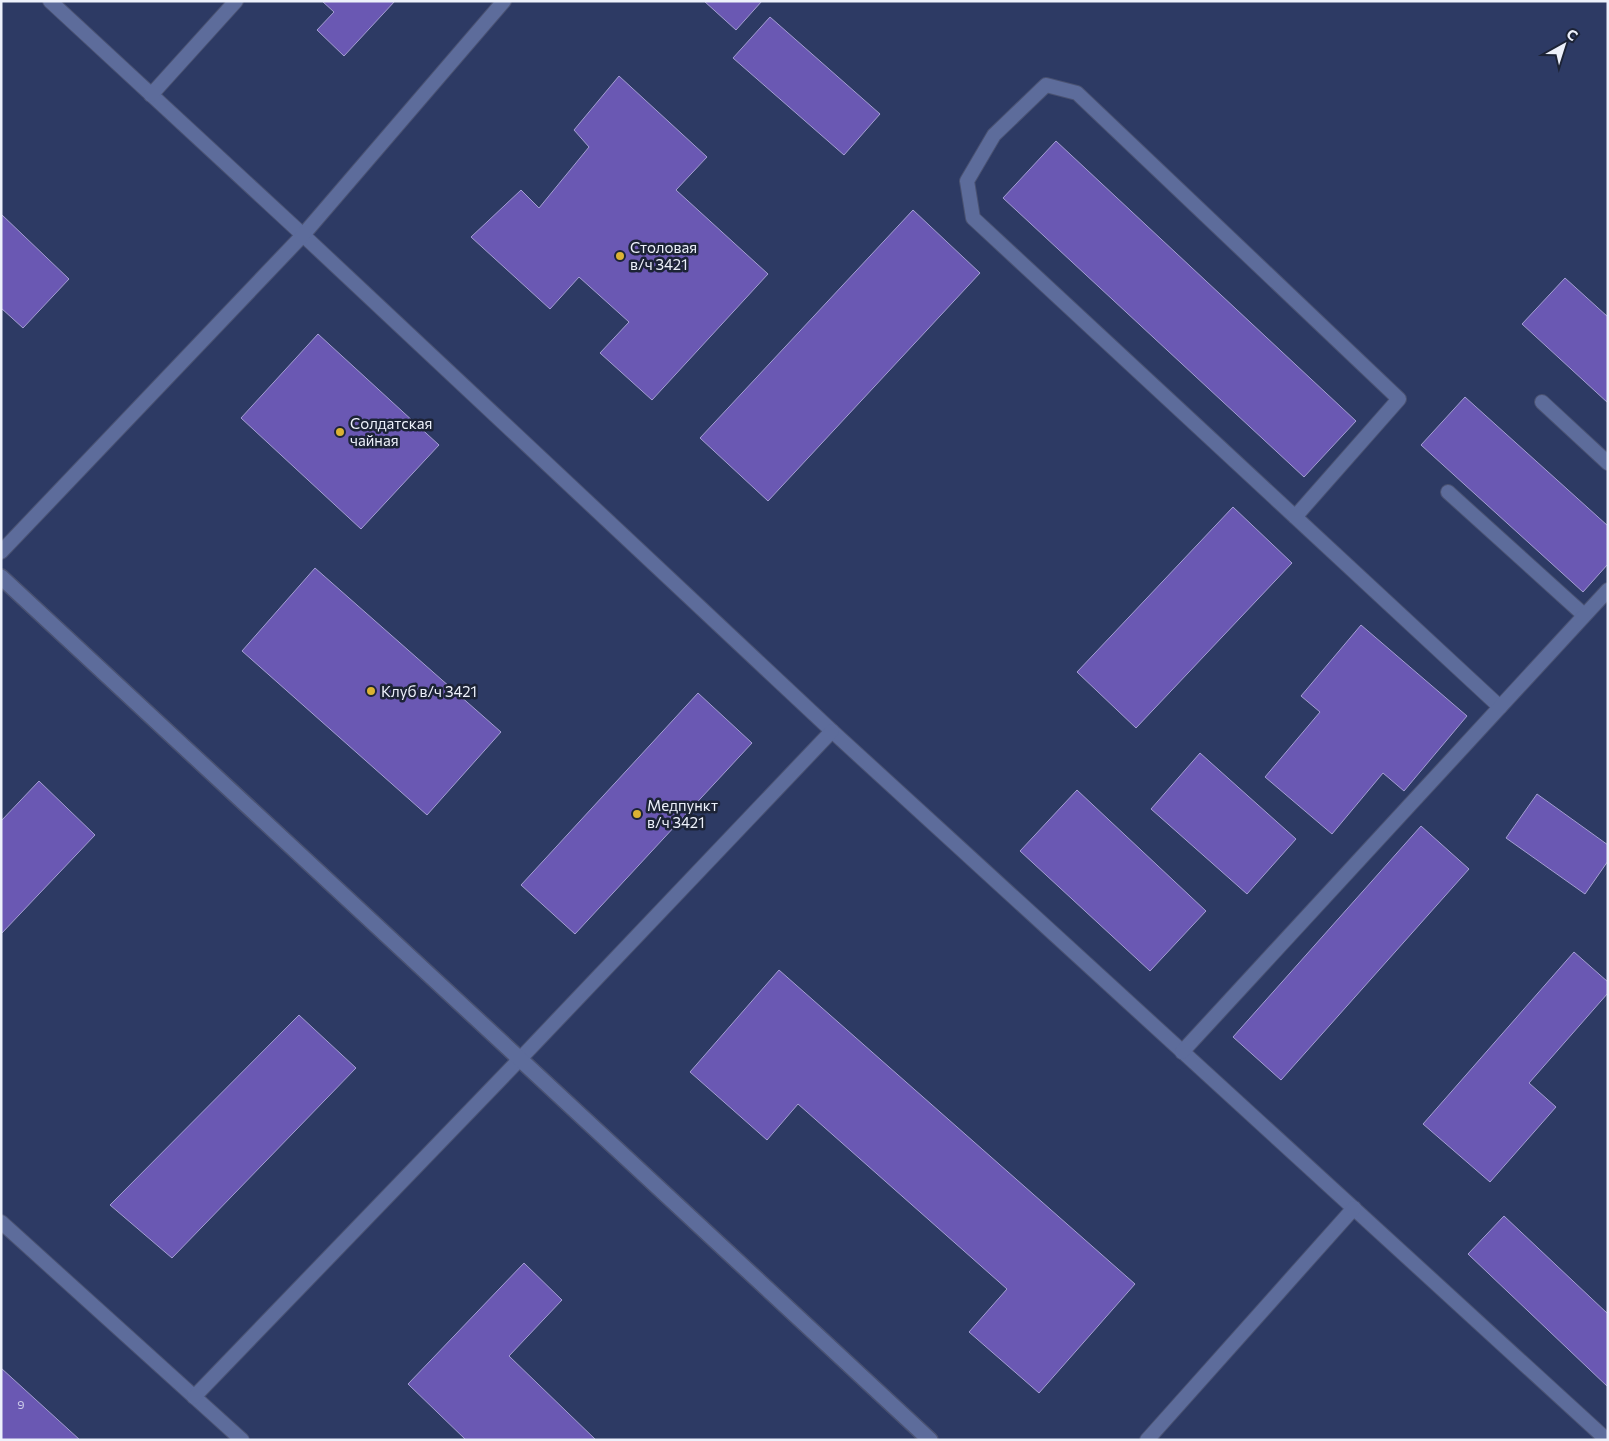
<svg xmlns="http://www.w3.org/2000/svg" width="1609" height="1441" viewBox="0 0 1609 1441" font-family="Commissioner,sans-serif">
<rect width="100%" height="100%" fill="#2d3a64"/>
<g fill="#6a58b3" stroke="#a49ed2">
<polygon points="322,1 395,1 344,56 317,30 334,12"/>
<polygon points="704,1 762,1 736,30"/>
<polygon points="770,17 880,114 844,155 733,58"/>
<polygon points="619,76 707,157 676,190 768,274 652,400 600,353 629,322 579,277 550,309 471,237 521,190 539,208 589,147 574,130"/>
<polygon points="1056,141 1356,421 1304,477 1003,198"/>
<polygon points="913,210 980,273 768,501 700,438"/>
<polygon points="1,214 69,279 23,328 1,308"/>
<polygon points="1565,278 1608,317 1608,403 1522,324"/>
<polygon points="318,334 439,445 361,529 241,418"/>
<polygon points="1465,397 1608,526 1608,564 1583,592 1421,445"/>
<polygon points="1233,507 1292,563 1136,728 1077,672"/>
<polygon points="315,568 501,732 427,815 242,651"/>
<polygon points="1361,625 1467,716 1404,791 1383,773 1332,834 1265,777 1320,712 1301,696"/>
<polygon points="698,693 752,743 575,934 521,885"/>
<polygon points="1200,753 1296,839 1247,894 1151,809"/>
<polygon points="39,781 95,835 1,934 1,821"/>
<polygon points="1077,790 1206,911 1150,971 1020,851"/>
<polygon points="1537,794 1608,845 1608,861 1585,894 1506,838"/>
<polygon points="1421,826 1469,869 1281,1080 1233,1037"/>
<polygon points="1574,952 1608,982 1608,993 1529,1083 1556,1107 1490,1182 1423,1124"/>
<polygon points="779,970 1135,1284 1039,1393 969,1332 1007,1289 798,1104 767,1140 690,1072"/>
<polygon points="299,1015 356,1068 172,1258 110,1205"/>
<polygon points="1504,1216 1608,1314 1608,1387 1468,1254"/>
<polygon points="524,1263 562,1300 509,1356 596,1440 466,1440 408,1384"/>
<polygon points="1,1368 80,1440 1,1440"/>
</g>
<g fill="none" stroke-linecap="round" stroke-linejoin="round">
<defs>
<g id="lane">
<polyline points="50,1 303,235 832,731 1607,1440"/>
<polyline points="151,95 236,1"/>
<polyline points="1542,402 1608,463"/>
<polyline points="1448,492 1584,615"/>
<polyline points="1295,517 1399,399 1077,93 1046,85 994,135 967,181 973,218 1500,707"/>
<polyline points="1,552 303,235 504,1"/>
<polyline points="1182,1052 1608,590"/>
<polyline points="1,1222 242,1440"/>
<polyline points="194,1397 520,1059 832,731"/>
<polyline points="1147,1440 1354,1208"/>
</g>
<polyline id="street" points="1,577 930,1440"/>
</defs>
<use href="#lane" stroke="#4a5272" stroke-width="16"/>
<use href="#street" stroke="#4a5272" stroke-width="18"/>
<use href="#lane" stroke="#5d6c9b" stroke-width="14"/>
<use href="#street" stroke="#5d6c9b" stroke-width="15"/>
</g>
<g fill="#dbb233" stroke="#1c2336" stroke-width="2">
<circle cx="620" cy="256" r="5"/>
<circle cx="340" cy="432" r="5"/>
<circle cx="371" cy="691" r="5"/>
<circle cx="637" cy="814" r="5"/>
</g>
<g text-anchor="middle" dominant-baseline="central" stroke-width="5" stroke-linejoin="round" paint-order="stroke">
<g font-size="12" fill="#cccbe9">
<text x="21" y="1404">9</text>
</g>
<g font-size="15" fill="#edf1fb" stroke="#1c2336" text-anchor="start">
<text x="630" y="247">Столовая<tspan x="630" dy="17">в/ч 3421</tspan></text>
<text x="350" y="423">Солдатская<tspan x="350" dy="17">чайная</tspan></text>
<text x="381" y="691">Клуб в/ч 3421</text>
<text x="647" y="805">Медпункт<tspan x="647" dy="17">в/ч 3421</tspan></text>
</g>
</g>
<rect width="1609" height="1441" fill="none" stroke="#edf1fb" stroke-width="5"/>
<g transform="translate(1564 45) rotate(39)" stroke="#1c2336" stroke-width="4" paint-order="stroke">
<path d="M0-4L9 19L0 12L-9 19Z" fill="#edf1fb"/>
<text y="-8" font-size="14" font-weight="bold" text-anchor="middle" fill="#edf1fb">С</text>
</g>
</svg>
